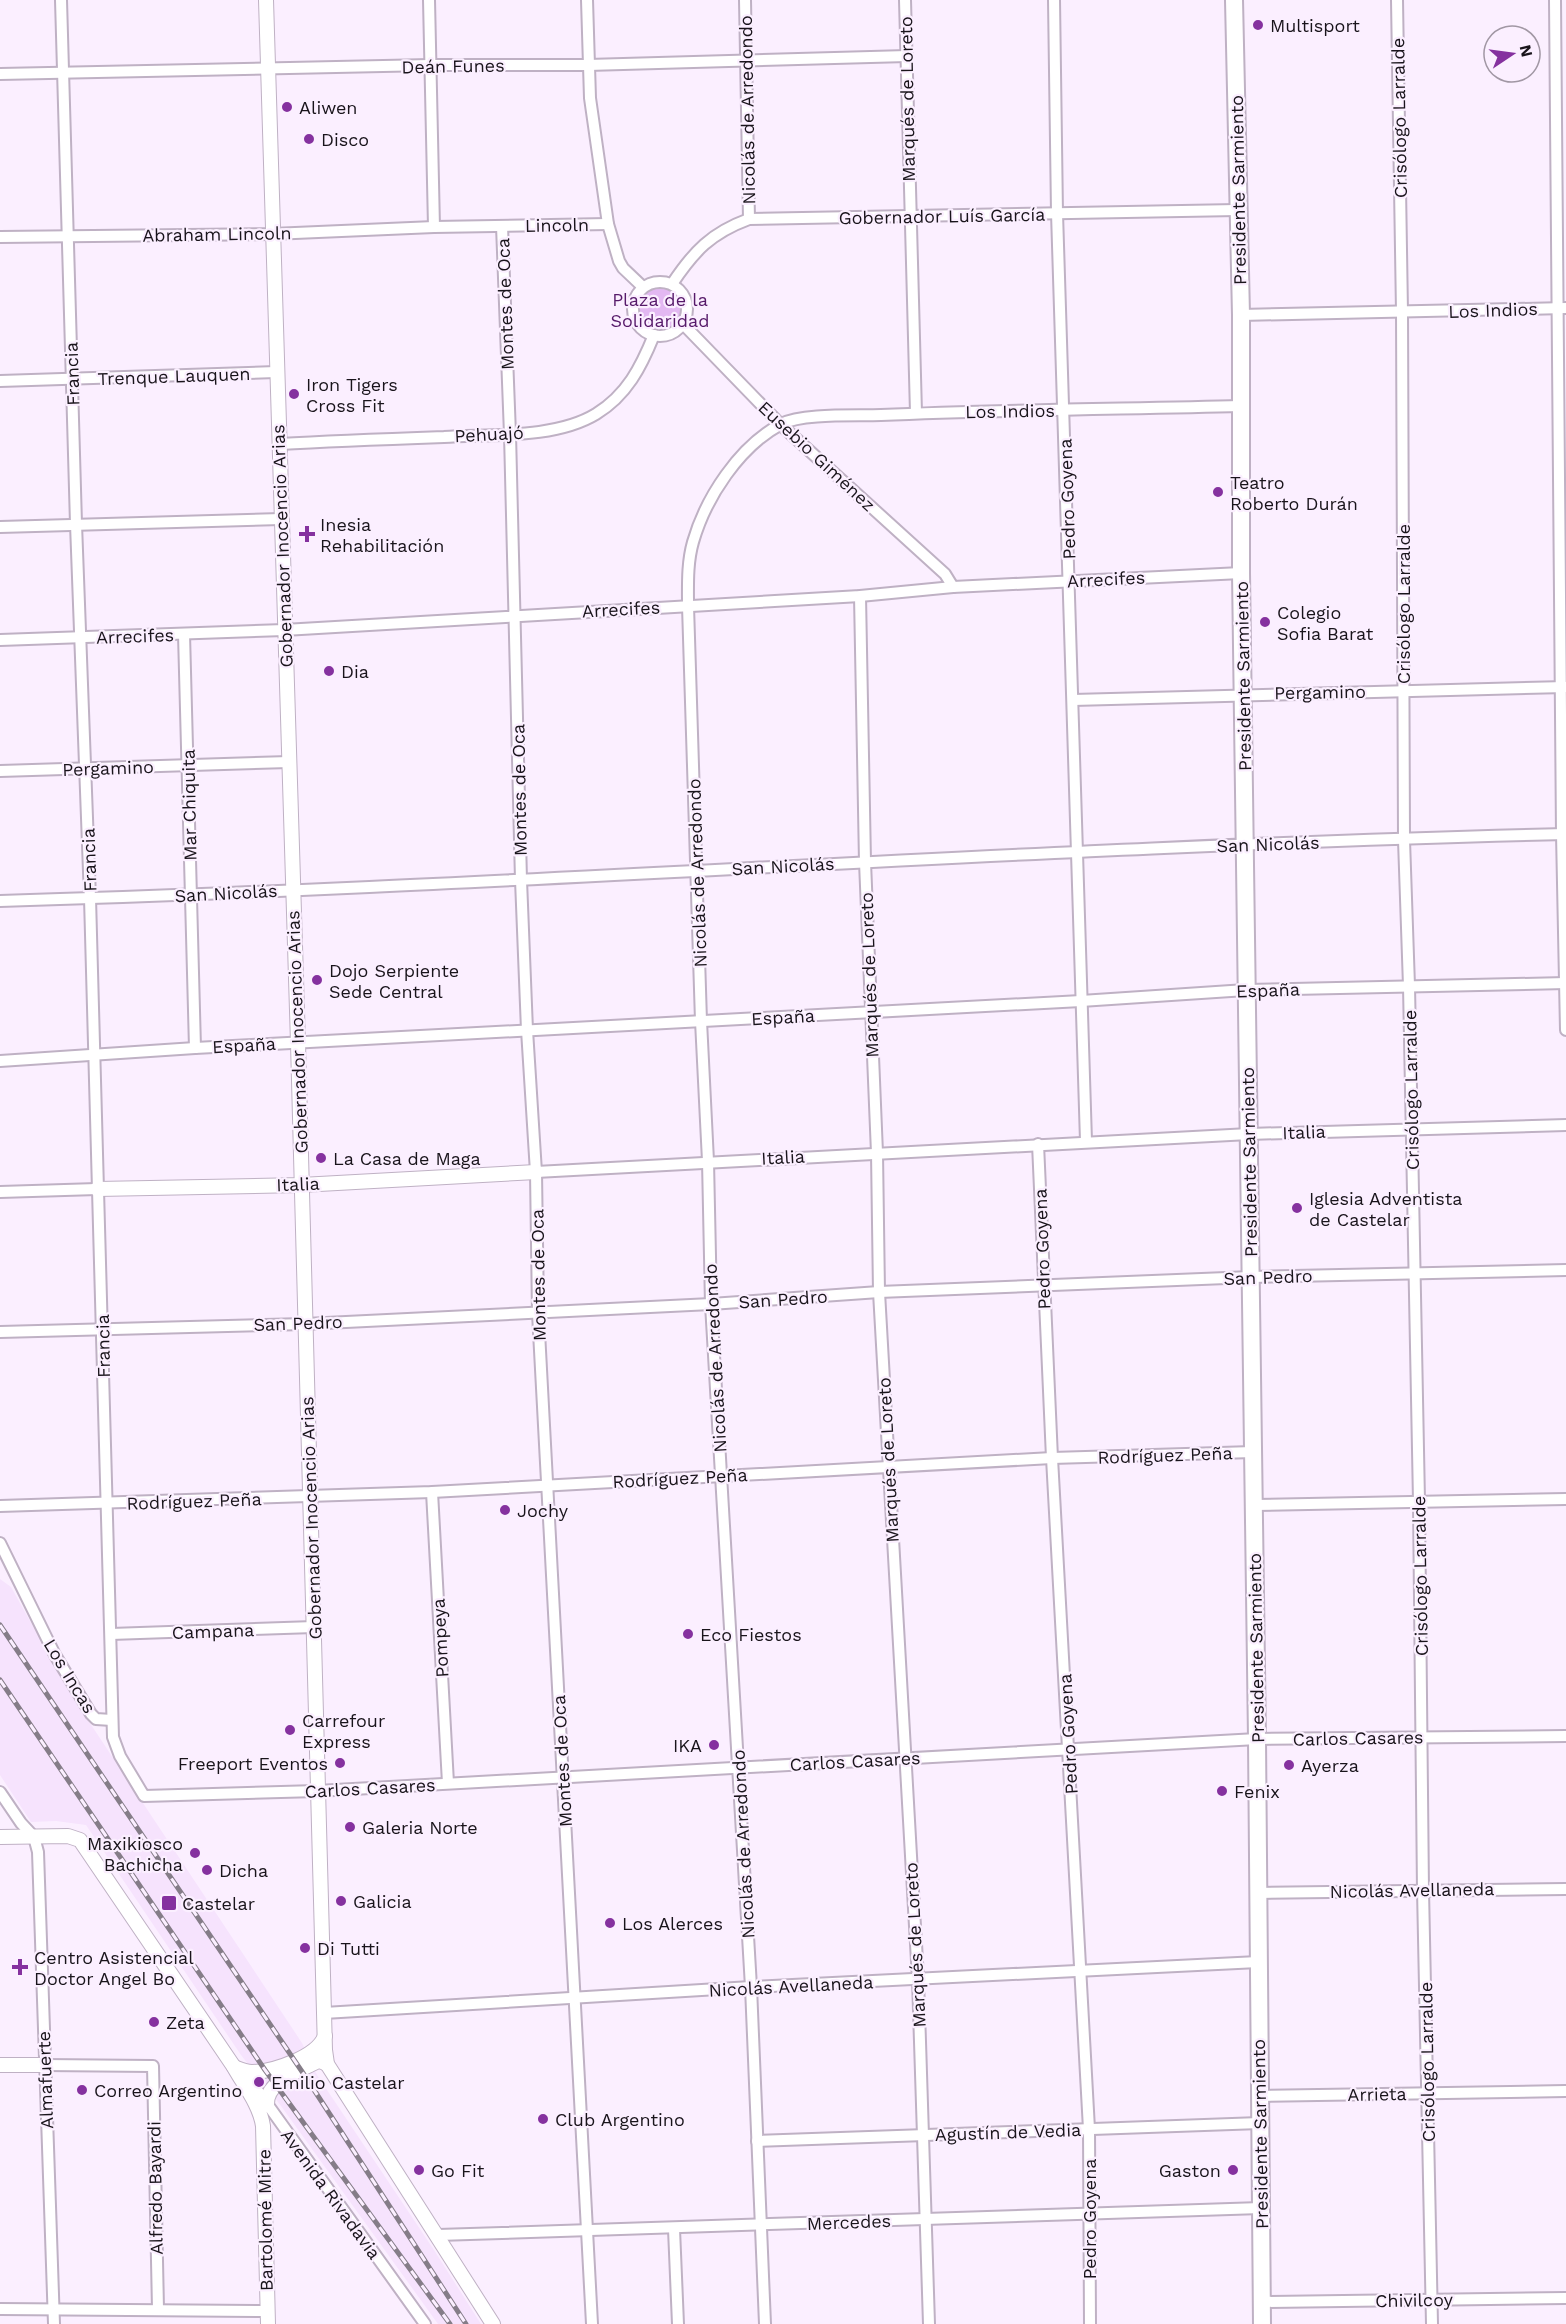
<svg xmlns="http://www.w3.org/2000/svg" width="1566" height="2324" viewBox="0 0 1566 2324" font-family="'Work Sans',sans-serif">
<rect width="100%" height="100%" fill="#fbefff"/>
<polygon fill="#f6e3fd" points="0,1579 11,1587 72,1696 302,2043 317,2075 434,2250 481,2324 438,2324 281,2106 241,2055 86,1825 56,1821 31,1822 0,1775"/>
<circle fill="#e3b8f2" cx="660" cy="309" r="25"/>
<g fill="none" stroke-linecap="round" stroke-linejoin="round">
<defs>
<g id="minor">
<polyline points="61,0 76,524 90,898 113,1737 120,1756 144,1796 317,1791 1257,1739 1566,1736"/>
<polyline points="429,0 434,227"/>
<polyline points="587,0 590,98 608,224 619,261 623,268 643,287"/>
<polyline points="745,0 749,219"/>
<polyline points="905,0 916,413"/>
<polyline points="1054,0 1057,213 1086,1141"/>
<polyline points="1397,0 1402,312 1404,840 1409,986 1419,1501 1423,1890 1432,2324"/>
<polyline points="1555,0 1562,834 1566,1030"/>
<polyline points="0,74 430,65 588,65 907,56"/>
<polyline points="502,226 510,434 521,880 527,1030 536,1172 538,1313 592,2324"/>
<polyline points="0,237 272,234 434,227 608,224"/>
<circle cx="660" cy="309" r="27"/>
<path d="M672,284C694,251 711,233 749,219L1237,210"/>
<polyline points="1241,315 1566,308"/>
<polyline points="683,324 781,425 945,574 953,587"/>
<polyline points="0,381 276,372"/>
<path d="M280,444C334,441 389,439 444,437C490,434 555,439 596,414C627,395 641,367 654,335"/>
<polyline points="0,527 281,519"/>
<polyline points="860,596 865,862 877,1153 879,1292 918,1979 929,2324"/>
<polyline points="184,634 195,1048"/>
<polyline points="0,640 284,630 860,596 953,587 1241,573"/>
<polyline points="1073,700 1566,687"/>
<polyline points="0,771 289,762"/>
<path d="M0,901C522,886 1044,846 1566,834"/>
<polyline points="0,1061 195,1048 1081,1001 1246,990 1566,983"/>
<polyline points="1038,1144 1052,1458 1089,2129 1090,2324"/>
<polyline points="536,1172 1249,1134 1566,1125"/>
<polyline points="0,1192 97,1189"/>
<polyline points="0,1332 305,1324 711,1304 879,1292 1251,1277 1566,1270"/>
<polyline points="432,1492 448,1783"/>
<polyline points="1254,1505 1566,1499"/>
<polyline points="0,1506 432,1492 1052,1458 1253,1452"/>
<polyline points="0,1543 55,1655 91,1714 96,1719 112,1720"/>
<polyline points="111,1634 314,1627"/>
<polyline points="0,1792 21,1823 34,1837 38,1852 54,2324"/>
<polyline points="1258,1893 1566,1889"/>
<polyline points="324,2013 751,1987 1258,1962"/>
<polyline points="44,2065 153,2066 158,2309"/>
<polyline points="239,2071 250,2080 425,2324"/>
<polyline points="1259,2096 1566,2091"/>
<polyline points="757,2141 1260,2123"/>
<polyline points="674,2229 678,2324"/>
<polyline points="438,2235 1261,2208"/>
<polyline points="1262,2302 1566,2298"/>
<polyline points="0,2309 267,2311"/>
<path d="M765,2324L751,1987L711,1304L708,1161L701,1021L688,606C688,585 687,563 693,542C706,497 739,447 781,424C803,413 855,416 881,415C1000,410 1121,409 1241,406"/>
</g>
<g id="tertiary">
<polyline points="266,0 298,1043 325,2050 327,2064 493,2324"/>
<polyline points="97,1189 301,1185 536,1172"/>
<path d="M0,1837L68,1836L80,1840L234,2067C244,2085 260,2105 263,2126L268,2324"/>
<polyline points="0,2065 44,2065"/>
<path d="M234,2067C239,2069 246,2072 252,2072C273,2072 317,2057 325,2036"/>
<path d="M267,2105C265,2082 299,2071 316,2062L320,2061L327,2064"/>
</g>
<polyline id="secondary" points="1234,0 1241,315 1241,573 1257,1739 1262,2324"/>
</defs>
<use href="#minor" stroke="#bfb1c4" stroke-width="14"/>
<use href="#tertiary" stroke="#bfb1c4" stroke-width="16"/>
<use href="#secondary" stroke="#bfb1c4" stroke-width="20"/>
<use href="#minor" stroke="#fff" stroke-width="10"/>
<use href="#tertiary" stroke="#fff" stroke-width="14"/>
<use href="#secondary" stroke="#fff" stroke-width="16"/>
<defs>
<g id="rail">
<polyline points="0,1625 305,2076 466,2324"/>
<polyline points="0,1680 265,2070 450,2324"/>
</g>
</defs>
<use href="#rail" stroke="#857d88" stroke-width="5"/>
<use href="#rail" stroke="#fbefff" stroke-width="3" stroke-dasharray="9" stroke-linecap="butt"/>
</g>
<g fill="#85319f" stroke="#fbefff" stroke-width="2">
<circle cx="1258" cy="25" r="6"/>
<circle cx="287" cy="107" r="6"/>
<circle cx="309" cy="139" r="6"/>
<circle cx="294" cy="394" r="6"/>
<circle cx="1218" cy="492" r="6"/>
<path d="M304 525h6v6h6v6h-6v6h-6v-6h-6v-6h6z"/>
<circle cx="1265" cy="622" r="6"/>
<circle cx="329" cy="671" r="6"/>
<circle cx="317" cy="980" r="6"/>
<circle cx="321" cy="1158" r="6"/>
<circle cx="1297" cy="1208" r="6"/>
<circle cx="505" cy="1510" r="6"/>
<circle cx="688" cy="1634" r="6"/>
<circle cx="290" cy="1730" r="6"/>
<circle cx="714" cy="1745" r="6"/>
<circle cx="340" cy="1763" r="6"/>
<circle cx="1289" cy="1765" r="6"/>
<circle cx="1222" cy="1791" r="6"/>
<circle cx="350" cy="1827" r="6"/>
<circle cx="195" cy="1853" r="6"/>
<circle cx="207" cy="1870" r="6"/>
<circle cx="341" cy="1901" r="6"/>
<rect x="161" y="1895" width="16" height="16" rx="3"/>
<circle cx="610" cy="1923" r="6"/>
<circle cx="305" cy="1948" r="6"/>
<path d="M17 1958h6v6h6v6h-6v6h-6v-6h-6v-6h6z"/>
<circle cx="154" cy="2022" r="6"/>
<circle cx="259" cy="2082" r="6"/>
<circle cx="82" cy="2090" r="6"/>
<circle cx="543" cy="2119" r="6"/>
<circle cx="419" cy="2170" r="6"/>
<circle cx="1233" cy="2170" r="6"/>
</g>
<g text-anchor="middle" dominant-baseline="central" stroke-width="4.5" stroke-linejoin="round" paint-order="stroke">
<g font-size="18" fill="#19141b" stroke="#fbefff" text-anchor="start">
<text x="1270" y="25">Multisport</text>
<text x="299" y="107">Aliwen</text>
<text x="321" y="139">Disco</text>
<text x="306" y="384">Iron Tigers<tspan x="306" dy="21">Cross Fit</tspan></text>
<text x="1230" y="482">Teatro<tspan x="1230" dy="21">Roberto Durán</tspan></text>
<text x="320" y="524">Inesia<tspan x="320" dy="21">Rehabilitación</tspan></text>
<text x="1277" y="612">Colegio<tspan x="1277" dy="21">Sofia Barat</tspan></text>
<text x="341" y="671">Dia</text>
<text x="329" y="970">Dojo Serpiente<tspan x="329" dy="21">Sede Central</tspan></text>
<text x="333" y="1158">La Casa de Maga</text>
<text x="1309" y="1198">Iglesia Adventista<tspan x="1309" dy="21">de Castelar</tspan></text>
<text x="517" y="1510">Jochy</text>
<text x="700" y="1634">Eco Fiestos</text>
<text x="302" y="1720">Carrefour<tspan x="302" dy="21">Express</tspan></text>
<text x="702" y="1745" text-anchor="end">IKA</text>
<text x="328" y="1763" text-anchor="end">Freeport Eventos</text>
<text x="1301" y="1765">Ayerza</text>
<text x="1234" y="1791">Fenix</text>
<text x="362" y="1827">Galeria Norte</text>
<text x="183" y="1843" text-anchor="end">Maxikiosco<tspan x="183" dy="21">Bachicha</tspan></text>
<text x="219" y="1870">Dicha</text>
<text x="353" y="1901">Galicia</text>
<text x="182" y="1903">Castelar</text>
<text x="622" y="1923">Los Alerces</text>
<text x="317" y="1948">Di Tutti</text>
<text x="34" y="1957">Centro Asistencial<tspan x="34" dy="21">Doctor Angel Bo</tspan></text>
<text x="166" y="2022">Zeta</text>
<text x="271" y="2082">Emilio Castelar</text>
<text x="94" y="2090">Correo Argentino</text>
<text x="555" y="2119">Club Argentino</text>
<text x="431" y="2170">Go Fit</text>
<text x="1221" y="2170" text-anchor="end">Gaston</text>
</g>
<g font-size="18" fill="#19141b" stroke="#fbefff">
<text transform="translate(453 66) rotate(-1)">Deán Funes</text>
<text transform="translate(907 99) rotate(-91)">Marqués de Loreto</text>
<text transform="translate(747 110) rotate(-91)">Nicolás de Arredondo</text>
<text transform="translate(1399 118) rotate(-91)">Crisólogo Larralde</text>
<text transform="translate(1238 190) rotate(-91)">Presidente Sarmiento</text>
<text transform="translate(942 216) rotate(-1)">Gobernador Luís García</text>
<text transform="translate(557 225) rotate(-1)">Lincoln</text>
<text transform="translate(217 234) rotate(-1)">Abraham Lincoln</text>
<text transform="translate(505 304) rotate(-92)">Montes de Oca</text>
<text transform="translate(1493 310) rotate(-2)">Los Indios</text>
<text transform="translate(72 374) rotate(-92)">Francia</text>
<text transform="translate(174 376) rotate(-2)">Trenque Lauquen</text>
<text transform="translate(1010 411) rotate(-1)">Los Indios</text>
<text transform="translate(489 434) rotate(-3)">Pehuajó</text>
<text transform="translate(817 456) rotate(43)">Eusebio Giménez</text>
<text transform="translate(1067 499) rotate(-92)">Pedro Goyena</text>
<text transform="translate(282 546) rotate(-92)">Gobernador Inocencio Arias</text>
<text transform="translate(1106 579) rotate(-3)">Arrecifes</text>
<text transform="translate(1403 604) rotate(-90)">Crisólogo Larralde</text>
<text transform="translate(621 609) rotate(-3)">Arrecifes</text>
<text transform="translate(135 636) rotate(-2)">Arrecifes</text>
<text transform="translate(1243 676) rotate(-91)">Presidente Sarmiento</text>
<text transform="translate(1320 692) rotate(-1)">Pergamino</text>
<text transform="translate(108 768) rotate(-2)">Pergamino</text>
<text transform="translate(519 790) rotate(-91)">Montes de Oca</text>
<text transform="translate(189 805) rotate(-91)">Mar Chiquita</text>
<text transform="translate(1268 844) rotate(-2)">San Nicolás</text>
<text transform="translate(89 860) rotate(-92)">Francia</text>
<text transform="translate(783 866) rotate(-3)">San Nicolás</text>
<text transform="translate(697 873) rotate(-92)">Nicolás de Arredondo</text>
<text transform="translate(226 893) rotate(-3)">San Nicolás</text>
<text transform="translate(869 975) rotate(-92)">Marqués de Loreto</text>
<text transform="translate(1268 990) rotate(-2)">España</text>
<text transform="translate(783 1017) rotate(-3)">España</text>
<text transform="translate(297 1032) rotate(-92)">Gobernador Inocencio Arias</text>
<text transform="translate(244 1045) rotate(-3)">España</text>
<text transform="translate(1411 1090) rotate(-91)">Crisólogo Larralde</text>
<text transform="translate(1304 1132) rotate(-2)">Italia</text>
<text transform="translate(783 1157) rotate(-3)">Italia</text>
<text transform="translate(1249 1162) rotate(-91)">Presidente Sarmiento</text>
<text transform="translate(298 1184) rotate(-2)">Italia</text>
<text transform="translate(1042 1249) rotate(-92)">Pedro Goyena</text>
<text transform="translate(538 1275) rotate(-91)">Montes de Oca</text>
<text transform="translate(1268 1277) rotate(-2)">San Pedro</text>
<text transform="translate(783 1299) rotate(-4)">San Pedro</text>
<text transform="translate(298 1323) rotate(-2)">San Pedro</text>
<text transform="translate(103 1346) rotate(-91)">Francia</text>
<text transform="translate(715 1358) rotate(-93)">Nicolás de Arredondo</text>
<text transform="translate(1165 1455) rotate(-2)">Rodríguez Peña</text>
<text transform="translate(888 1460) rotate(-93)">Marqués de Loreto</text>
<text transform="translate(680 1478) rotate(-3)">Rodríguez Peña</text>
<text transform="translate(194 1501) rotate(-2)">Rodríguez Peña</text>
<text transform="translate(311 1518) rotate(-92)">Gobernador Inocencio Arias</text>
<text transform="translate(1420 1576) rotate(-91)">Crisólogo Larralde</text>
<text transform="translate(213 1631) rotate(-2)">Campana</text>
<text transform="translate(440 1638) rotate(-93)">Pompeya</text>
<text transform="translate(1256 1648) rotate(-91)">Presidente Sarmiento</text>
<text transform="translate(70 1676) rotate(59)">Los Incas</text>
<text transform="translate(1068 1734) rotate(-93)">Pedro Goyena</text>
<text transform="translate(1358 1738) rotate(-1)">Carlos Casares</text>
<text transform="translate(562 1761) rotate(-93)">Montes de Oca</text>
<text transform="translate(855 1761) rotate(-3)">Carlos Casares</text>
<text transform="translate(370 1788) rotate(-3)">Carlos Casares</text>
<text transform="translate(743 1844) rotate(-93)">Nicolás de Arredondo</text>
<text transform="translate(1412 1890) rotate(-1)">Nicolás Avellaneda</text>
<text transform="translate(915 1945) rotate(-93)">Marqués de Loreto</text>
<text transform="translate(791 1986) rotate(-3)">Nicolás Avellaneda</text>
<text transform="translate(1427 2062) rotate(-91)">Crisólogo Larralde</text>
<text transform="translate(45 2080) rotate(-92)">Almafuerte</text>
<text transform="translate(1377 2094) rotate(-1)">Arrieta</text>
<text transform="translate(1008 2132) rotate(-2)">Agustín de Vedia</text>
<text transform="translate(1260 2134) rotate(-91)">Presidente Sarmiento</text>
<text transform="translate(155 2188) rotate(-91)">Alfredo Bayardi</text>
<text transform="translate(331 2194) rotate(54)">Avenida Rivadavia</text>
<text transform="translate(1089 2219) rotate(-90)">Pedro Goyena</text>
<text transform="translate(265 2220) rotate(-91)">Bartolomé Mitre</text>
<text transform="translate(849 2222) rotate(-2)">Mercedes</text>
<text transform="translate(1414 2300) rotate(-1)">Chivilcoy</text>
</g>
<g font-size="18" fill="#561969" stroke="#fbefff">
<text x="660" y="299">Plaza de la<tspan x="660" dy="21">Solidaridad</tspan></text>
</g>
</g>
<g transform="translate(1512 54) rotate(77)"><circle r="28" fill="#fbefff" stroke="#a197a4" stroke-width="1.5"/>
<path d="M0-4.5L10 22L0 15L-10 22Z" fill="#85319f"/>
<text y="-9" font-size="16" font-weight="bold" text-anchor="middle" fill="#19141b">N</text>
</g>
</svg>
